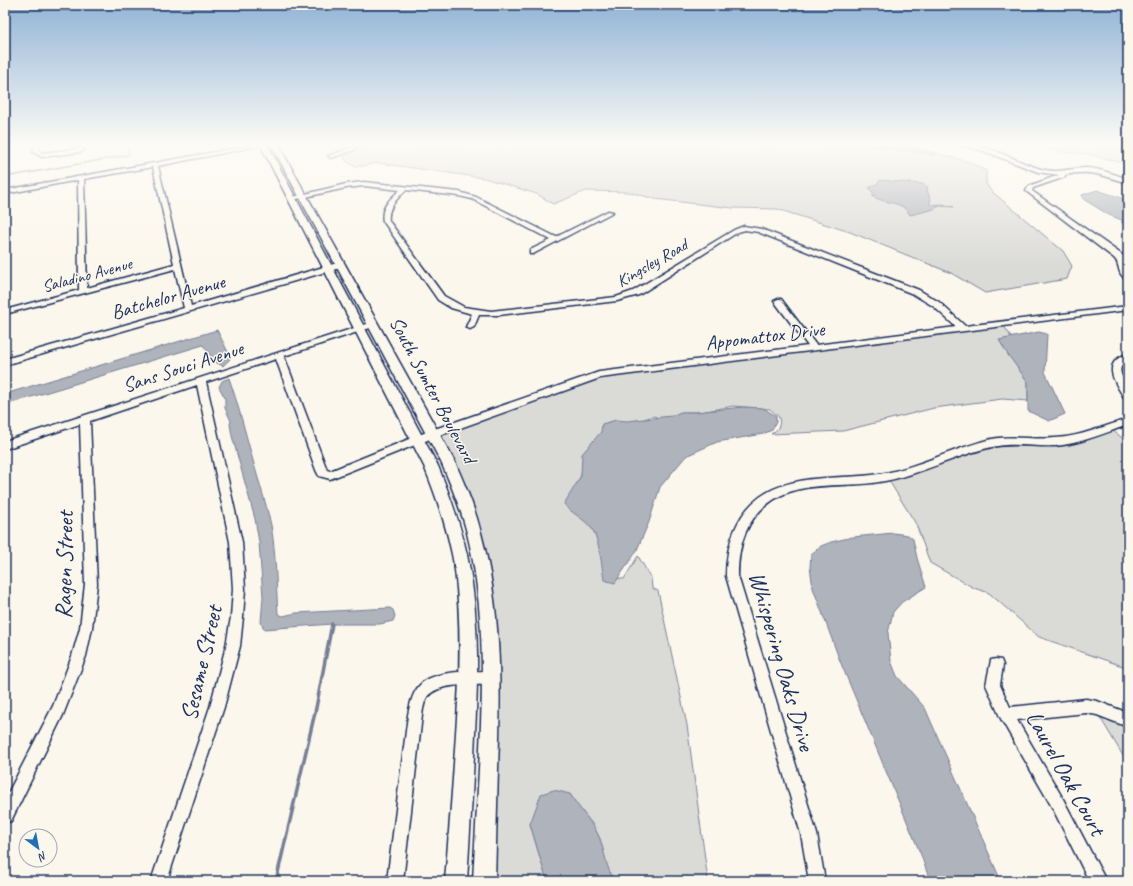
<svg xmlns="http://www.w3.org/2000/svg" width="1133" height="886" viewBox="0 0 1133 886" font-family="Caveat,sans-serif">
<rect width="100%" height="100%" fill="#fbf7ec"/>
<filter id="ink" filterUnits="userSpaceOnUse"><feTurbulence type="fractalNoise" baseFrequency=".025" numOctaves="2"/><feDisplacementMap in="SourceGraphic" scale="8" xChannelSelector="R" yChannelSelector="G"/><feConvolveMatrix kernelMatrix="1 2 1 2 8 2 1 2 1" color-interpolation-filters="sRGB"/></filter>
<g filter="url(#ink)">
<g fill="#dadad7" stroke="#7a849a">
<polygon points="366,144 902,144 969,162 986,171 986,183 990,190 1063,251 1072,266 1067,279 985,293 951,273 850,232 777,209 733,208 655,199 629,192 586,191 553,204 537,194 484,178 378,163 356,167 346,161 344,157"/>
<polygon points="1021,144 1128,144 1128,164 1088,154 1062,152"/>
<path d="M1004,326L1012,338L1000,341L1028,382V401L1002,399L934,408L843,431L771,434C778,430 781,425 779,417L770,409L733,406L701,412H682L666,420L653,416L632,423L582,472L571,499L588,517L613,578L624,579L638,556L651,578L652,588L658,591L687,725L708,881H614L606,865L600,839L593,825L578,807L570,794L530,824L547,881H491L495,616L438,435L601,378Z"/>
<polygon points="1109,428 1128,442 1128,668 1039,637 989,593 974,588 930,563 916,524 886,476 933,467 961,453 994,444 1060,441"/>
<polygon points="1098,714 1128,725 1128,764"/>
</g>
<g fill="#afb3bb" stroke="#747e96">
<polygon points="852,144 895,144 934,153 936,155"/>
<path d="M880,180L922,184L928,187L927,190L931,201L929,203L932,205L941,204L954,207L940,206L931,210L910,215C902,200 884,204 872,196L875,195L869,188L878,183Z"/>
<polygon points="1097,190 1128,200 1128,226 1121,222 1124,221 1109,215 1083,199 1082,195"/>
<polygon points="217,330 227,350 230,359 223,366 215,362 203,345 5,405 5,394"/>
<polygon points="1039,332 1047,334 1045,372 1065,414 1049,421 1028,411 1028,382 1008,355 999,340"/>
<path d="M229,378C238,404 245,431 252,457C258,480 266,502 271,525C276,554 276,584 278,614L283,616L296,613L390,608L393,610L395,616L393,621L380,624H332L264,629L261,622L263,597L259,542L255,519L232,436L230,424L231,421L225,408V398L219,387L222,381Z"/>
<path d="M743,407L763,408L776,416V422L772,430L763,434L717,442L686,456L660,487L649,522L636,552L615,583L604,580C602,567 599,538 592,529C585,519 572,514 564,504L581,476L582,454L601,432L602,424L616,420L627,421L671,416L681,412H696Z"/>
<polygon points="893,533 908,535 913,539 917,558 926,587 902,602 893,612 888,633 891,661 897,676 925,708 1001,881 930,881 921,855 840,661 813,588 810,567 811,554 821,546 831,542 853,537"/>
<path d="M554,790L570,794C579,809 593,822 600,839C605,853 606,867 614,881H547L530,824L541,794Z"/>
</g>
<g fill="none" stroke-linecap="round" stroke-linejoin="round">
<polyline stroke="#747e96" stroke-width="1.5" points="5,177 124,156 129,154 127,144"/>
<polyline stroke="#747e96" stroke-width="3.5" points="276,881 316,708 332,624"/>
<defs>
<g id="minor">
<polygon points="35,144 39,144 39,151 43,153 81,148 84,150 81,152 42,157 33,152"/>
<path d="M259,144H269L158,166L191,306L337,263H343V267L5,365V359L184,308L175,269L5,314V310L79,290L78,180L5,194V190ZM153,167L174,264L87,288L84,179Z"/>
<polygon points="354,144 360,144 354,150 331,158 328,156 350,148"/>
<path d="M956,144C983,140 1015,162 1041,169C1060,174 1069,168 1086,168C1100,168 1115,175 1128,179V183C1103,176 1092,169 1065,175V177L1033,188L1032,191L1128,259V264L1125,263C1126,270 1128,274 1128,280C1116,275 1121,264 1114,258L1026,191L1029,186L1059,175L1038,172L981,150Z"/>
<path d="M364,182L459,192L476,197L556,237L608,211L613,212L533,254H530V250L551,240L472,199L459,196L406,190C397,199 387,207 389,221L444,296L464,307L491,311L616,297L633,291L734,230L744,226L761,229L919,290L939,302L965,326L1128,306V310L600,378L435,437L330,479L319,476L316,470L276,359L206,382L242,542L245,589L243,617L240,646L224,707L167,881H151L210,707L226,646L231,617L233,589L230,542L197,385L90,421L97,584L92,628L86,656L63,715L11,821L5,823V799L53,706L72,656L80,628L85,584L80,424L5,449V441L373,322H376L377,324L376,326L284,356L327,470L330,471L429,431L599,372L808,346L774,301L778,299H781L816,345L956,327L933,306L913,294L758,232L745,230L738,232L639,295L617,301L499,315H479L474,327L470,329L466,327L472,314L451,308L438,300L383,221C380,207 391,198 400,190L364,186L346,188L292,200L289,198L346,184Z"/>
<path d="M1128,354V361C1112,369 1126,379 1128,390C1129,393 1128,397 1128,400L1125,399C1115,383 1100,362 1128,354Z"/>
<path d="M1128,419V425C1104,433 1080,444 1055,446C1034,447 1013,442 992,447C953,456 918,476 879,482C845,488 803,480 773,500C746,518 738,545 738,576L817,834L825,881H809L801,834L726,576C726,544 737,510 766,493C800,473 841,480 879,474C918,468 953,448 992,439C1013,435 1034,440 1055,438C1080,437 1104,426 1128,419Z"/>
<polygon points="996,659 1001,660 1003,665 1000,685 1010,707 1086,699 1097,701 1128,713 1128,727 1097,715 1086,713 1017,720 1062,797 1106,881 1089,881 1052,807 1001,719 986,685 991,660"/>
<path d="M491,671L496,673L498,678L496,683L491,685C474,685 438,682 427,697C424,702 423,709 422,715L403,881H387L408,715C410,705 412,694 419,686C433,669 471,672 491,671Z"/>
</g>
<g id="major">
<path d="M260,144H267L438,466C452,500 464,534 470,570C479,624 478,679 475,733C473,782 470,832 467,881H445C449,832 453,783 456,733C460,679 462,624 455,570C449,534 438,500 424,466Z"/>
<path d="M271,144H278L455,462C465,485 475,508 481,533C502,610 501,690 498,769C497,806 496,844 495,881H473C475,844 477,806 479,769C483,690 486,610 467,533C461,509 451,485 441,462Z"/>
</g>
</defs>
<use href="#minor" stroke="#1b2f5e" stroke-width="3"/>
<use href="#major" stroke="#1b2f5e" stroke-width="3"/>
<use href="#minor" fill="#fbf7ec" fill-rule="evenodd"/>
<use href="#major" fill="#fbf7ec" fill-rule="evenodd"/>
</g>
</g>
<linearGradient id="sky" x2="0" y2="1"><stop stop-color="#91b4d6"/><stop offset="0.54" stop-color="#fdfbf6"/><stop offset="1" stop-color="#fdfbf6" stop-opacity="0"/></linearGradient>
<rect width="1133" height="268" fill="url(#sky)"/>
<g text-anchor="middle" dominant-baseline="central" stroke-width="3" stroke-linejoin="round" paint-order="stroke">
<g font-size="17" fill="#1b2f5e" stroke="#fbf7ec">
<text transform="translate(652 263) rotate(-30)">Kingsley Road</text>
<text transform="translate(87 275) rotate(-15)">Saladino Avenue</text>
</g>
<g font-size="20" fill="#1b2f5e" stroke="#fbf7ec">
<text transform="translate(168 297) rotate(-16)">Batchelor Avenue</text>
<text transform="translate(765 336) rotate(-7)">Appomattox Drive</text>
<text transform="translate(183 367) rotate(-18)">Sans Souci Avenue</text>
<text transform="translate(433 390) rotate(62)">South Sumter Boulevard</text>
</g>
<g font-size="24" fill="#1b2f5e" stroke="#fbf7ec">
<text transform="translate(64 565) rotate(-89)">Ragen Street</text>
<text transform="translate(782 661) rotate(74)">Whispering Oaks Drive</text>
<text transform="translate(201 663) rotate(-77)">Sesame Street</text>
<text transform="translate(1066 773) rotate(61)">Laurel Oak Court</text>
</g>
</g>
<rect width="1133" height="886" fill="none" stroke="#fbf7ec" stroke-width="20"/>
<rect x="10" y="10" width="1113" height="866" fill="none" stroke="#1b2f5e" stroke-width="1.5" filter="url(#ink)"/>
<g transform="translate(38 848) rotate(148)"><circle r="19" fill="#fbf7ec" stroke="#a1a7b3"/>
<path d="M0-3L7 15L0 10L-7 15Z" fill="#1f6fb2"/>
<text y="-6" font-size="11" font-weight="bold" text-anchor="middle" fill="#1b2f5e">N</text>
</g>
</svg>
